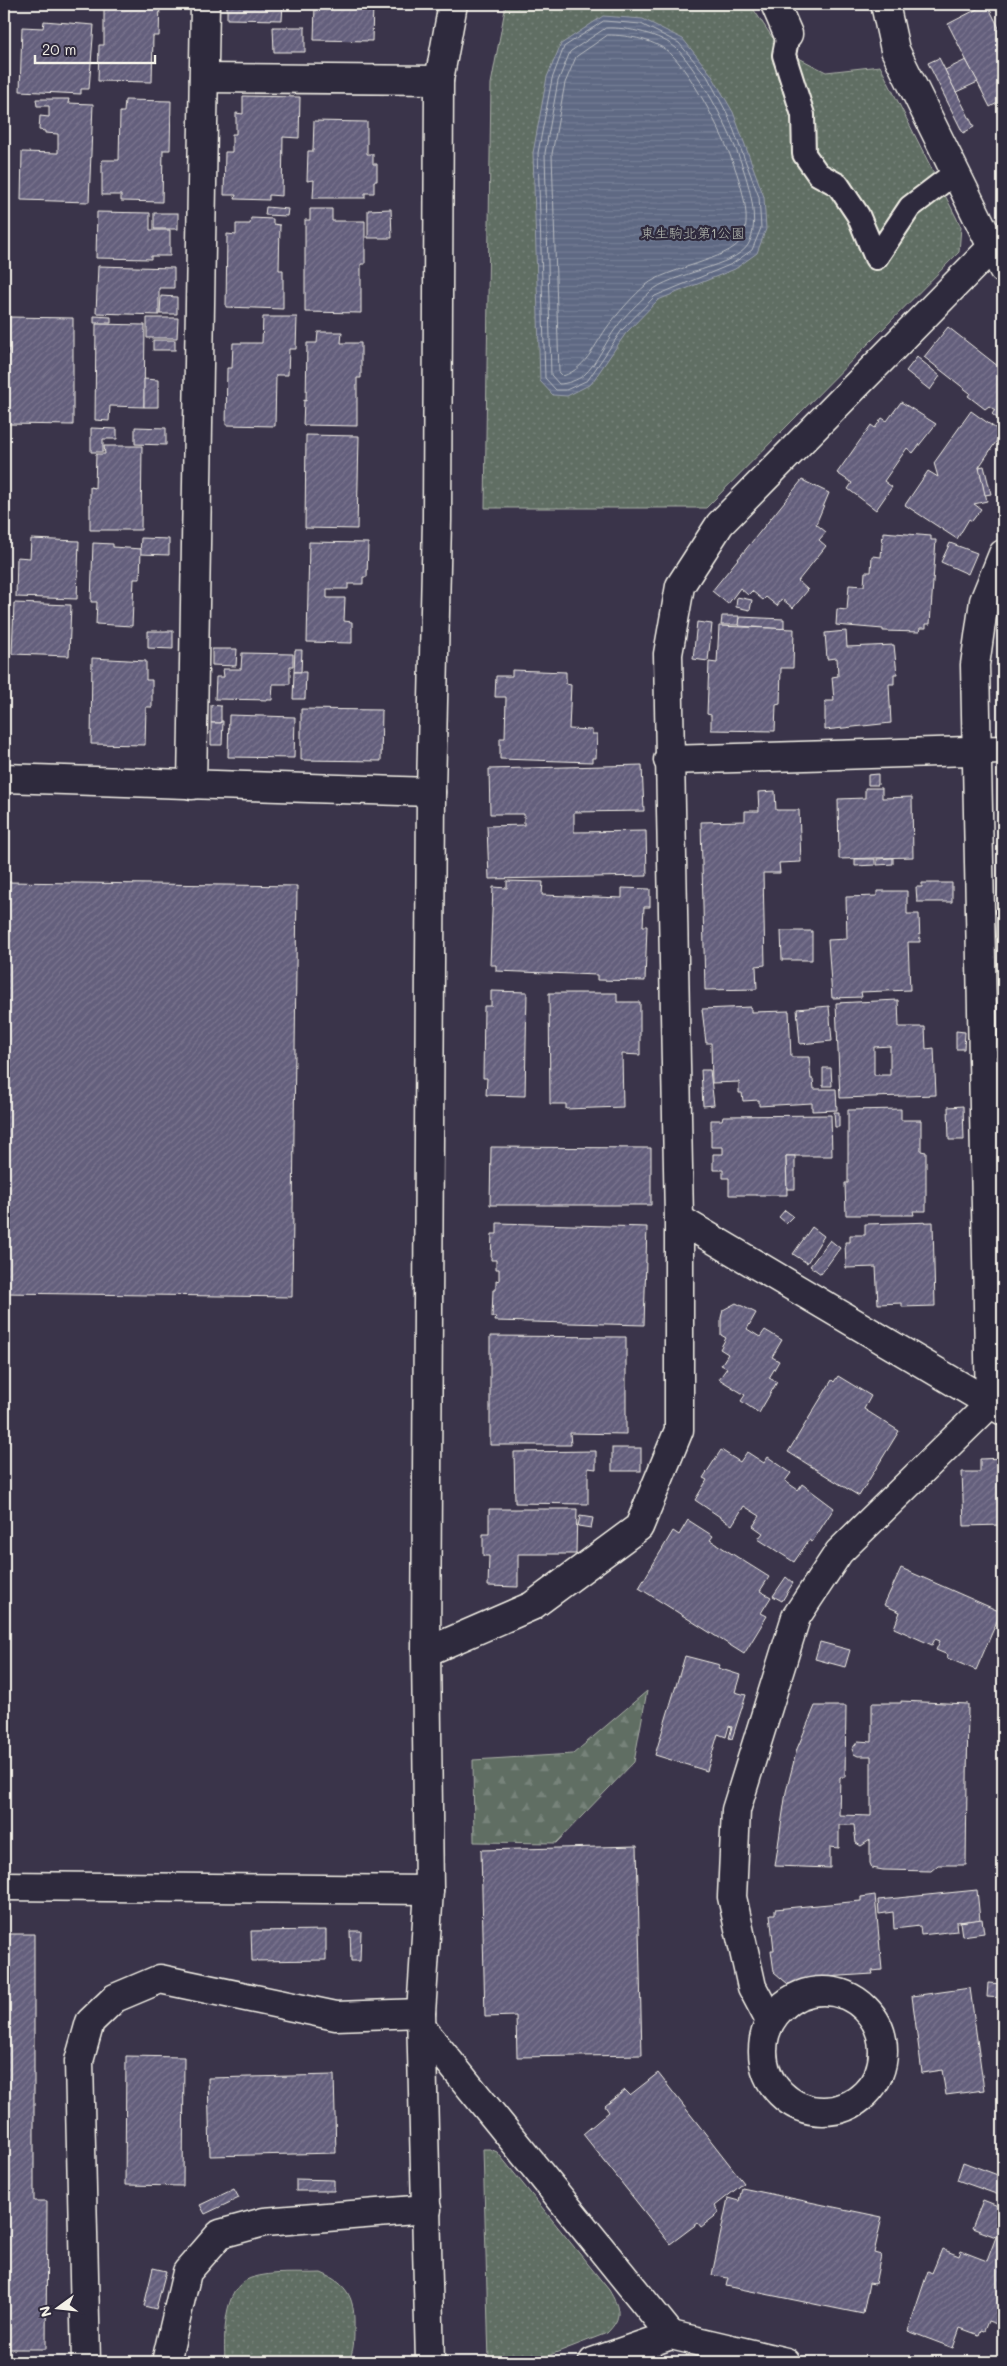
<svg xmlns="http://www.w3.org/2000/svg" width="1007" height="2366" viewBox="0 0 1007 2366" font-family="Mali,'Klee One',sans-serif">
<defs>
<pattern id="grass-dots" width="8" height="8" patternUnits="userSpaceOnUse" patternTransform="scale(1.25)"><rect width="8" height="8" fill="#606e64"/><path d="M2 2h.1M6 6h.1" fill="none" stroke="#77837a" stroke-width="1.8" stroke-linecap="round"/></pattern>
<pattern id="forest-firs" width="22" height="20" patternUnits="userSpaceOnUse" patternTransform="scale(1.25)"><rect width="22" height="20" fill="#606e64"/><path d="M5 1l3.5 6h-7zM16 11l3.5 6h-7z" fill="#77837a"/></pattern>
<pattern id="water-rules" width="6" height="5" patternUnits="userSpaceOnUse" patternTransform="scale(1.25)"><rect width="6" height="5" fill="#5e6983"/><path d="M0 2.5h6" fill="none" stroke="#767f95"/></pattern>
<pattern id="building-hatch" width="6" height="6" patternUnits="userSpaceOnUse" patternTransform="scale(1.25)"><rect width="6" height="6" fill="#645e7c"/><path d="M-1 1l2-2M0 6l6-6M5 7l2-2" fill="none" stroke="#7b768f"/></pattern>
</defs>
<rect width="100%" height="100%" fill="#3a344a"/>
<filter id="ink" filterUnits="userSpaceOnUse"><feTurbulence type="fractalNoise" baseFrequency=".02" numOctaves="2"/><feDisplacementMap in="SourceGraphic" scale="10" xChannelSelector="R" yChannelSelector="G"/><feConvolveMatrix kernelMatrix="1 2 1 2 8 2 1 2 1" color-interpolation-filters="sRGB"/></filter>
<g filter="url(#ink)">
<g fill="url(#grass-dots)" stroke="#aab0a6">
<polygon points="506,4 750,4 772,37 791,54 826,72 880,66 961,227 959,252 706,508 485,508 491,84"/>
<path d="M483,2149H490L497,2152L609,2290C620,2309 623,2317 607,2333L532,2362H489Z"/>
<path d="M321,2273C349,2284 355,2300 354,2328C354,2341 354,2351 348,2362H225C224,2339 222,2287 251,2278C273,2271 299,2274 321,2273Z"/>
</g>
<polygon fill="url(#forest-firs)" stroke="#aab0a6" points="647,1691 634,1762 556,1843 474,1842 473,1760 573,1754"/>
<polygon fill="url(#water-rules)" stroke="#9a9fab" points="603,16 643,19 683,39 711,74 733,112 764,197 766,229 757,253 735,269 658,300 626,333 591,384 567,396 553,395 540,381 533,153 547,77 561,44"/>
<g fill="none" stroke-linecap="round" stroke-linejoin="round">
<g stroke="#b8bbc0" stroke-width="1">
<polygon points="604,21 641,24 679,43 707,76 728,115 759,197 761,228 752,250 732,264 655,296 622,330 588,380 566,390 556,390 545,378 538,153 552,79 564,47"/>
<path d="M606,28C627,27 661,34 677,49C708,81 773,203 748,245C734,267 671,273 650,292C638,303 625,315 616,328C606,341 596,365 584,375C578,380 566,384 559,384L551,375L545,153L558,81L570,52Z"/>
<path d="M608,35C628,35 657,40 672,55C699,82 765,205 741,240C728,260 667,268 646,285C634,295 622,309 612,321C596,340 588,368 563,376L559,372L552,154L565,83L576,57Z"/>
</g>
</g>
<g fill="url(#building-hatch)" stroke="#f4f1e8" fill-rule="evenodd">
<polygon points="104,4 160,4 159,36 153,36 152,82 98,81 99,45 104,45"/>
<polygon points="227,4 283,4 282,20 227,19"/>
<polygon points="315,4 373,4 372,41 314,40"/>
<polygon points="987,4 1003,36 1003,100 990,107 948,24"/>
<polygon points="44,21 94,25 89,89 81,89 81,94 20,91 22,27 43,28"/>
<polygon points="273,27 305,27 305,52 274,52"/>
<polygon points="939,58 974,127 963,133 928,63"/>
<polygon points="966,60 978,82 956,92 945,70"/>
<polygon points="243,96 300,97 299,138 283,137 282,196 269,195 269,200 235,199 236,195 224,195 225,152 232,152 232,134 236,134 236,113 243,114"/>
<polygon points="36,99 69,99 68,103 93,104 89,202 21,200 22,152 58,153 58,134 45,133 45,131 39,130 40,116 49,117 49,106 37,106"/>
<polygon points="125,100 171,101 170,150 163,150 162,202 121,201 121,195 102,195 102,160 119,160 120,112 124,112"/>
<polygon points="314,121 367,122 367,154 373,154 373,164 377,164 377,181 374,181 374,193 365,193 365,198 313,198 314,180 307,181 308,151 313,151"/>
<polygon points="266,207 288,209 287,216 265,215"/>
<polygon points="310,209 332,209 332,221 365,221 365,264 361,264 361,313 305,312 305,220 310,220"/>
<polygon points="391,209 392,238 368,238 368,210"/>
<polygon points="97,212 150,213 150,230 170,230 170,256 151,256 151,259 96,258"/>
<rect x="154" y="213" width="24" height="16"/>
<polygon points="251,218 273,219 273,224 280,225 279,270 283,270 283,309 226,307 227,234 236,235 236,224 250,224"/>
<polygon points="98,266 174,268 174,288 159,288 159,315 96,313"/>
<polygon points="161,296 177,297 177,314 160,314"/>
<polygon points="94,316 111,317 111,323 94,323"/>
<polygon points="9,317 73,318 73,425 8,424"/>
<polygon points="263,317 297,317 296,349 289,349 288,375 276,375 275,426 226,425 227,368 232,368 233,343 262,343"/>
<polygon points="147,318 178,318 177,338 147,338"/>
<polygon points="96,324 145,325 144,407 110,406 109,421 95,420"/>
<polygon points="948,327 1003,370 1003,423 992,414 995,410 989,406 985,409 968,396 970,393 924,357"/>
<polygon points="318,332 342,332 341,343 361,343 361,378 357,378 357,426 303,425 304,400 306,401 307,343 317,343"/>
<rect x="153" y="340" width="22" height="10"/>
<polygon points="917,357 940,376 930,390 906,371"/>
<polygon points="144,379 158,380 158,407 144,407"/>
<polygon points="901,402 936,424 913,453 907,448 884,481 892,487 876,510 848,489 852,483 837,473 871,425 875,428 882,418 887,421"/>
<polygon points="971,411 1002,433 979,467 987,501 974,504 981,509 972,521 969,519 957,539 905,505 928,471 938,477 934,463"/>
<polygon points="135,427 166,428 166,445 135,444"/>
<polygon points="91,428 117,429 117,439 103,439 103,452 91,452"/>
<polygon points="306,435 359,436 357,529 305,528"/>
<polygon points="104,446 142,446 141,530 90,530 90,487 95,488 96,454 105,454"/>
<polygon points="984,466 991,494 985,495 979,467"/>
<polygon points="802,480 829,493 816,524 826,532 819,540 826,546 798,581 808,590 793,608 782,599 777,606 766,597 763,600 752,591 748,595 740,588 728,604 712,591"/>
<polygon points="883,532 931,536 931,540 936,540 930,624 926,624 926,628 920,628 919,632 883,631 883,629 836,625 837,609 847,610 849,585 864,586 865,572 871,572 872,556 881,557"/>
<polygon points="141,538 169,539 169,555 140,554"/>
<polygon points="31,539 79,541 77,599 16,597 17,557 30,558"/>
<polygon points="309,542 368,543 367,577 363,577 363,584 348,584 348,589 327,589 327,598 345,598 344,621 352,622 352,643 307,642"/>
<polygon points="93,543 113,544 113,547 141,549 140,579 134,579 132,626 96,624 97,602 91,602"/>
<polygon points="950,543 977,553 968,574 941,562"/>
<polygon points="737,597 752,600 750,610 736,607"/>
<polygon points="14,603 71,605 69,656 12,654"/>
<polygon points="722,616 739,616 738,625 721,625"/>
<polygon points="740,617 784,619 784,629 739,626"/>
<polygon points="697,622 712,624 708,661 693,659"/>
<polygon points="719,626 794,629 793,668 781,668 780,704 776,705 775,731 711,730 711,715 707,714 709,662 717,663"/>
<polygon points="148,631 173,631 173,649 148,648"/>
<polygon points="846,631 847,647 894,645 897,674 894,674 894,684 889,684 891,723 825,730 825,701 834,701 832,677 838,676 837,658 827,659 825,633"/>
<polygon points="212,649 237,649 236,666 212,665"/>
<polygon points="295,650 302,650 301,672 294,672"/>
<polygon points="242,653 293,654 293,666 290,666 290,684 273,684 272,700 215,699 216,677 224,677 223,669 241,669"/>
<polygon points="92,658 146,661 146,680 152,680 152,707 146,707 145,745 91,744"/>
<polygon points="512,670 566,672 566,684 571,685 569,729 592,730 592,734 597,734 596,758 592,758 592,762 500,759 500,738 505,738 506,697 495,697 496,676 512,676"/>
<polygon points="294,672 306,672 305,699 293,699"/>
<polygon points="211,705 221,706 221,723 211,723"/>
<polygon points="301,709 382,710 381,761 301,760"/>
<polygon points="229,715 295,717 294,758 228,757"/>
<polygon points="221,721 223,721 222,745 211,745 211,723 221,723"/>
<polygon points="642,765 644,811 574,812 574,832 646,831 647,876 489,879 487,826 524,825 524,814 490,814 489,769"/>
<polygon points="878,774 878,785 868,785 868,775"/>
<polygon points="865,788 882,788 882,798 912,797 913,857 839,859 838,799 865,798"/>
<polygon points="775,791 776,810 799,810 801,862 779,863 780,873 763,873 765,965 756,966 757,989 705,990 701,822 745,821 745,811 759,811 758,792"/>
<polygon points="893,858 893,864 877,865 877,859"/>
<polygon points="855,859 875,859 875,865 855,866"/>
<polygon points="507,881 543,882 542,895 622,898 622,888 650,889 650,907 644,907 643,926 647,926 645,981 597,980 597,975 496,971 496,965 490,965 493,887 507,888"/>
<polygon points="7,882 297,886 292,1297 4,1293"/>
<polygon points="922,883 952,883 952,902 917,902 916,887 922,887"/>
<polygon points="877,891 907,891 907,914 919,914 920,942 908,942 910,990 861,992 862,997 832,998 828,940 847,939 846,897 877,896"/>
<polygon points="781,931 812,931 812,960 782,960"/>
<polygon points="491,991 527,992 525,1096 486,1095 487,1078 483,1078 484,1006 491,1006"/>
<polygon points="549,993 617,993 617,1002 640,1002 640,1055 622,1054 623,1107 566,1109 566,1104 550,1104"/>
<path d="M898,1000L899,1027H925L926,1049L934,1048L936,1095L840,1098L836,1003ZM890,1046V1075H874V1047Z"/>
<polygon points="829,1006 832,1041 800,1044 797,1009"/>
<polygon points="751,1007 751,1012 789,1011 791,1057 809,1057 811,1079 813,1079 814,1089 836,1089 837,1110 812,1111 812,1103 759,1106 759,1100 743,1101 742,1093 739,1093 739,1082 712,1083 711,1043 706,1043 702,1009"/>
<polygon points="956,1031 965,1032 964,1049 956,1049"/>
<polygon points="823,1068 831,1068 832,1086 823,1086"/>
<polygon points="701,1070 710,1070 714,1105 703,1106"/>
<polygon points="963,1106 964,1140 949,1140 948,1107"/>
<polygon points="901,1109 901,1120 921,1120 921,1151 926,1152 926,1211 913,1211 914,1215 846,1215 845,1183 848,1183 848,1110"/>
<polygon points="834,1112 839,1112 839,1127 835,1127"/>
<polygon points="831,1115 832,1156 786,1156 787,1195 729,1195 729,1178 723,1178 723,1170 713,1170 713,1154 723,1154 723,1147 711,1147 711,1120 722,1120 723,1116"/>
<polygon points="491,1147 651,1148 651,1205 490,1205"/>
<polygon points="786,1156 795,1156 795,1189 787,1189"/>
<polygon points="785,1210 793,1216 786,1223 779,1217"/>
<polygon points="933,1222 935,1306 902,1307 902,1303 878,1304 876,1267 846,1268 845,1242 850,1242 850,1235 865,1235 865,1224"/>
<polygon points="497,1223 647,1227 644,1325 495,1321 496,1317 492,1317 493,1290 496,1290 496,1280 499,1281 499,1269 496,1269 496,1260 491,1260 492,1234 497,1234"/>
<polygon points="812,1227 824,1236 807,1263 793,1254"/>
<polygon points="830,1240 840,1248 821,1274 810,1266"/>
<polygon points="736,1303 756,1313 747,1329 760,1337 765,1330 782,1340 772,1357 779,1361 769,1378 777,1382 759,1413 741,1401 745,1395 719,1379 727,1368 721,1365 728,1354 720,1349 726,1338 721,1335 721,1318 723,1310"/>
<polygon points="490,1336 626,1337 626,1434 570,1433 571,1445 490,1445"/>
<polygon points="838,1376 871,1396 864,1409 899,1431 859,1496 788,1452 832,1380 834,1382"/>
<rect x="612" y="1448" width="29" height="23"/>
<polygon points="721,1450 740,1462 747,1452 764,1463 768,1457 791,1473 785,1481 798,1490 802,1484 834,1508 812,1542 809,1540 794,1562 758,1539 763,1533 753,1526 760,1516 744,1506 732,1525 695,1500 707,1480 703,1478"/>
<polygon points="596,1451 596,1469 588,1468 588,1504 515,1503 514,1452"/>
<polygon points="1003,1458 1003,1525 964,1526 962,1472 980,1472 980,1459"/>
<polygon points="489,1509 577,1509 576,1554 518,1554 518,1587 488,1586 489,1556 483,1556 483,1534 489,1534"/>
<polygon points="580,1516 593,1518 591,1528 578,1526"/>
<polygon points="688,1520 713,1536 710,1540 769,1577 760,1591 771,1597 761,1613 767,1616 744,1654 639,1588 673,1531 679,1535"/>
<polygon points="901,1568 1001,1612 976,1670 947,1658 948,1655 936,1650 940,1641 935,1639 932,1645 894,1628 900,1612 884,1605"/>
<polygon points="786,1577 793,1583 782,1601 773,1596"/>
<polygon points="820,1642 850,1650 845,1667 815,1659"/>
<polygon points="685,1656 720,1665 718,1668 740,1675 735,1692 746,1695 732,1739 729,1738 732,1727 729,1726 726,1737 718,1734 707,1771 655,1755"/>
<polygon points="901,1701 968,1704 966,1865 938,1865 931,1871 883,1870 872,1868 870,1863 870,1840 861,1846 856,1843 854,1825 839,1825 839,1848 830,1847 830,1868 775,1866 786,1792 797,1749 815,1706 846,1706 845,1777 840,1777 839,1815 871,1816 871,1756 858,1756 854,1754 852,1749 858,1741 872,1742 872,1703 901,1703"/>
<polygon points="637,1846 642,2055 517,2057 516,2016 485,2017 481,1850"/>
<polygon points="977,1890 980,1920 956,1922 957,1931 921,1935 920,1926 894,1929 893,1912 879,1914 878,1900"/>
<polygon points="875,1895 882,1970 872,1971 873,1974 809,1978 809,1982 788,1984 774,1972 771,1950 774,1950 770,1914 775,1914 775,1909 861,1901 861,1897"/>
<rect x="998" y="1895" width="5" height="14"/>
<polygon points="982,1919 984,1933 962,1936 960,1922"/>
<polygon points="326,1930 326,1960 252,1961 251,1931"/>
<polygon points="350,1931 361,1931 360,1961 351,1961"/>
<polygon points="4,1934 34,1934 34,2201 47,2201 46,2349 4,2349"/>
<polygon points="988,1983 1003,1984 1002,1998 987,1997"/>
<polygon points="970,1988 984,2090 946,2095 942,2070 922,2073 912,1996"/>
<polygon points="126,2056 184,2057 183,2186 125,2185"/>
<polygon points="658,2073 744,2183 715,2206 719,2213 701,2227 698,2223 670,2244 583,2134 609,2112 605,2106 625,2090 630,2095"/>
<polygon points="334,2075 336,2153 210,2156 208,2078"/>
<polygon points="963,2162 1003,2177 999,2195 957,2180"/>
<polygon points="296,2179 334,2180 334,2191 296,2191"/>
<polygon points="742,2188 882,2217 874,2253 881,2255 875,2284 869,2283 863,2314 726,2286 728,2278 712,2275 728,2198 739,2201"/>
<polygon points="234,2189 239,2198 205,2214 200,2205"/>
<polygon points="983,2200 1003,2208 1003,2326 988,2321 984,2331 981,2330 979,2335 960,2328 953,2348 908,2331 928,2271 932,2273 942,2249 959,2256 961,2251 987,2261 996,2237 972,2228"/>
<polygon points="153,2268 166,2271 156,2309 144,2306"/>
</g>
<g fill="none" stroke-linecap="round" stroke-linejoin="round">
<defs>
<polyline id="lane" points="788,34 784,55 803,115 804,154 818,174 838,185 858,215 876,258 910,207 956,172"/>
<g id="street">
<polyline points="775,4 788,34"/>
<polyline points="885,4 895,50 1003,269"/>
<polyline points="204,78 439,80"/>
<polyline points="668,760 1003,750"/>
<polyline points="4,778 431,792"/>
<polyline points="192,785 205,4"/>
<polyline points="679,1219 1003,1411"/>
<polyline points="426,1652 532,1606 639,1527 679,1430 679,1219 668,654 680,586 720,524 1003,236"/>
<polyline points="4,1886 429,1890"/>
<circle cx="823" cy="2051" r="60"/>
<polyline points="770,2021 752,1987 732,1897 736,1810 796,1617 839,1552 990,1404 975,665 984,601 1003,554"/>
<polyline points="422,2028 671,2335"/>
<polyline points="86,2362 79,2061 90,2022 115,1998 160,1979 336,2016 421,2013"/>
<polyline points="166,2362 187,2272 220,2234 264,2222 427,2209"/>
<polyline points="593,2362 671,2335 786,2362"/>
</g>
<polyline id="secondary" points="430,2362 421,2013 429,1890 426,1652 431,792 437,520 439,80 453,4"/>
</defs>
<use href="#lane" stroke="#f4f1e8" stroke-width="26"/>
<use href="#street" stroke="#f4f1e8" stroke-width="31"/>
<use href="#secondary" stroke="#f4f1e8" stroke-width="31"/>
<use href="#lane" stroke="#2f2a3d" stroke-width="22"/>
<use href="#street" stroke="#2f2a3d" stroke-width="28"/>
<use href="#secondary" stroke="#2f2a3d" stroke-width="28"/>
</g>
</g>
<g text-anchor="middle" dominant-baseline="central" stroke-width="4.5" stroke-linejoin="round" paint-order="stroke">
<g font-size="14" fill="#b1b6ad" stroke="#2f2a3d">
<text x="693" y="232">東生駒北第1公園</text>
</g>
</g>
<rect width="1007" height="2366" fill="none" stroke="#2f2a3d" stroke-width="20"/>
<rect x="10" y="10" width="987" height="2346" fill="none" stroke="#f4f1e8" stroke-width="2" filter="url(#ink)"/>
<g transform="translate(58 2308) rotate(255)" stroke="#2f2a3d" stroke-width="4" paint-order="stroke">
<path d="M0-4L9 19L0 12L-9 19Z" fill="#f4f1e8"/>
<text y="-8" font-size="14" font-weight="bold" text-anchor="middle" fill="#f4f1e8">N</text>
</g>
<path d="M35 55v8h120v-8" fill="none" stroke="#f4f1e8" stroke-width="2.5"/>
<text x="42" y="55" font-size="15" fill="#f4f1e8" stroke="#2f2a3d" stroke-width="4" paint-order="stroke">20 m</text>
</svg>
